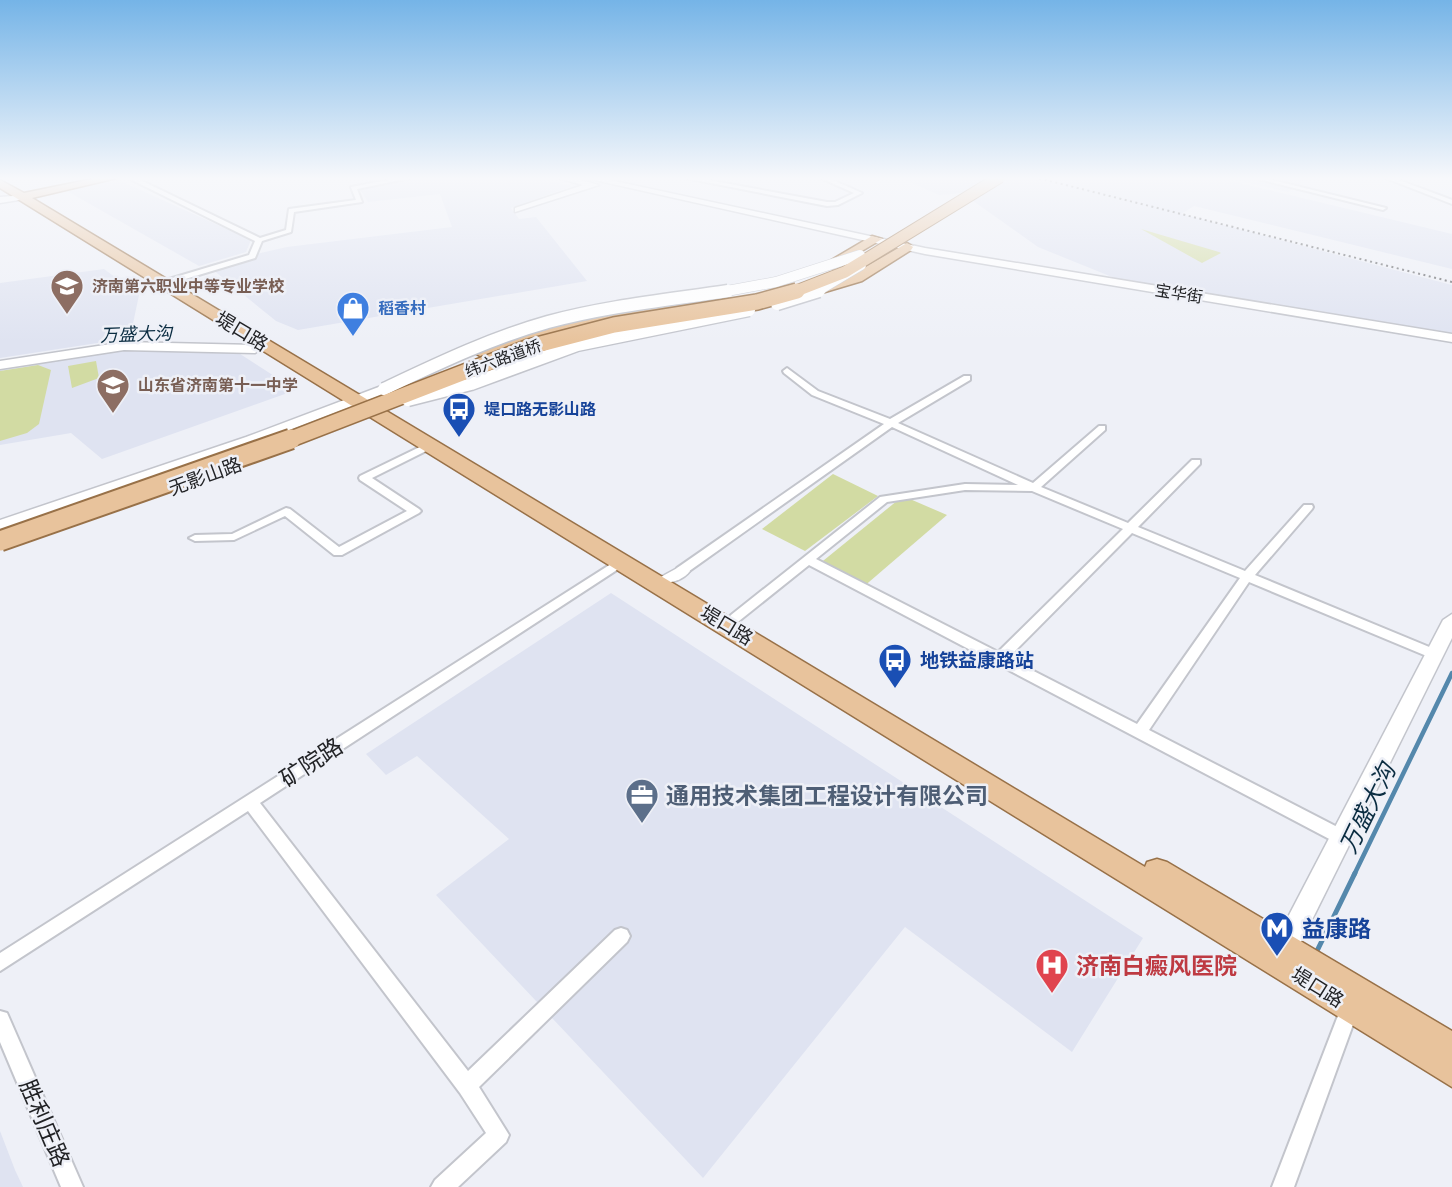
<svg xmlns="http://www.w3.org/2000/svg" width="1452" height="1187" viewBox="0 0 1452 1187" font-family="'Archivo Narrow','Noto Sans SC',sans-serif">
<rect width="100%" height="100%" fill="#eef0f7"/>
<g fill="#dfe3f1">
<polygon points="429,177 531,177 572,186 511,208 519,219 536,217 587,281 298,330 276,321 207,265 287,247 452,227 440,194 368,202 359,188"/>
<polygon points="898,177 1215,177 1452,234 1452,269 1194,206 1181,214 1452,285 1452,336 1122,281 1038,247 962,193 939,195"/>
<polygon points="1223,177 1310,177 1288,192"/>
<polygon points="116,179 251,240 246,252 199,266 67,191"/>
<polygon points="104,269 139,295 130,338 0,358 0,283"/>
<polygon points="122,348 237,352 296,390 102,459 71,433 0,445 0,367"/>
<polygon points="611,593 1143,938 1072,1052 905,927 703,1178 436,895 509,839 417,756 386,775 366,754"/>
<polygon points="0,1131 15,1170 23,1187 0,1187"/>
</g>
<g fill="#d2dba3">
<polygon points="1141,229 1219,252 1221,253 1202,263"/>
<polygon points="96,361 99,378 72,388 68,366"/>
<polygon points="38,365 51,370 39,424 27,433 0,441 0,371"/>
<polygon points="833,474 878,496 805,551 762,529"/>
<polygon points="903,496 947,515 862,588 818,565"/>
</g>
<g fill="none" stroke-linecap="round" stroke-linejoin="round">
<polyline stroke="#5488ac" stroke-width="4.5" points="1354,875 1452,673"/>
<polyline stroke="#5488ac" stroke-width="5" points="1315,955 1355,873"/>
<defs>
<g id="street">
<polygon points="126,177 134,177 260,238 286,230 289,209 356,200 351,187 403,177 415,177 357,189 362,202 294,212 291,232 262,241 255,258 152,289 148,287 149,285 249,255 255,241"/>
<polygon points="680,177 692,177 827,202 835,202 854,193 818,177 826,177 862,193 838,205 827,206"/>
<polygon points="1250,177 1260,177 1386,208 1383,210"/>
<polygon points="1383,177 1391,177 1452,200 1452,204"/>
<path d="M787,368L818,391L890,419L964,376H970V380L898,423L1033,483L1099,426H1105V430L1041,487L1128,523L1192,460H1200V464L1138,527L1245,571L1304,505H1312L1313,507L1312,509L1255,575L1439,651L1441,654L1439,657H1429L1249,582L1149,730L1347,832L1349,837L1347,842L1341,844L1335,842L809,565L739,621H731L729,618L731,615L880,497L965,484L1018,485L892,427L685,574H677L675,571L677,568L884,424L812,395L784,373L783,371ZM965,490L1032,491L1123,529L998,652L816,559L887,502ZM1132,533L1240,578L1137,724L1008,658Z"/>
<polygon points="430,442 435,445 434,447 372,478 419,509 421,511 419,513 342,555 334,555 285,516 234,540 195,541 189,538 195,535 232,534 286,508 290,509 339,547 407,511 360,480 359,478 360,476"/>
<polygon points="622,557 628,561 626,564 260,803 468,1071 615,930 621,928 627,930 630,936 627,942 479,1087 509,1135 506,1142 458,1187 431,1187 435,1180 486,1133 460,1093 248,811 0,971 0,953"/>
<polygon points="1350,999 1357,1002 1359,1008 1294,1187 1272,1187 1341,1008 1343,1002"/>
<polygon points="0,1011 7,1013 83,1187 61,1187 0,1042"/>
</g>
<g id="secondary">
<polygon points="554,177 569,177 599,185 515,212 515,208 583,185"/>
<polygon points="581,177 596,177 925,248 1452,334 1452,342 925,254"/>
<polygon points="25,195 25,199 0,203 0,197"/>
<polygon points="124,342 255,345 261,349 255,353 124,350 0,369 0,361"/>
<polygon points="384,385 389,386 389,392 256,443 0,530 0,520 246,437"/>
<path d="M681,566L687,567L690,571C684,579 672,584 662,582L659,578Z"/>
<polygon points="1452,614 1452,638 1294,956 1285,960 1276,956 1272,948 1276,940 1443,620"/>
</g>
<g id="primary">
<polygon points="102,177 121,177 32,198 1145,867 1147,862 1157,859 1167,862 1452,1031 1452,1087 0,188 0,180 24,193"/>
<polygon points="872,236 882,239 833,268 823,265"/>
<polygon points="907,243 913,247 911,250 862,281 815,295 808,291 852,275"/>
<polygon points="704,296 709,297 709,303 579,326 480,356 473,352 577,318"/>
</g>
</defs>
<use href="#street" stroke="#c3c5cc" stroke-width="4"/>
<use href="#secondary" stroke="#c3c5cc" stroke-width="3"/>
<use href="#primary" stroke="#987148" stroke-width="3"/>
<use href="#street" fill="#fff" fill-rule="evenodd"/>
<use href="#secondary" fill="#fff" fill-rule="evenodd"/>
<use href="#primary" fill="#e8c39c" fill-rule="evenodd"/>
<polyline stroke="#65666a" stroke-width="2" stroke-dasharray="2 3.5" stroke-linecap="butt" points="1034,177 1452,282"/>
<defs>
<g id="secondary-bridge-far1">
<polyline points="716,293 776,282 860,255"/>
<polyline points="814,293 861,265"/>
</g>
<g id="secondary-bridge">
<polyline points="777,304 819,291"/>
<path d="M384,389C437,364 491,338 548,322C607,306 668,300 728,291"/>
<polyline points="408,400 471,384 577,345 749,310"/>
</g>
<polyline id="primary-bridge-far2" points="791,293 845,272 1000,177"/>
<polyline id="primary-bridge-far1" points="286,441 529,347 614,325 757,302 797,291"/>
<polyline id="primary-bridge" points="0,541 291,439"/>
</defs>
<use href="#secondary-bridge-far1" stroke="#c3c5cc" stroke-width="11" stroke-linecap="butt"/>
<use href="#secondary-bridge" stroke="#c3c5cc" stroke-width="15" stroke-linecap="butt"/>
<use href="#primary-bridge-far2" stroke="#987148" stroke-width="13" stroke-linecap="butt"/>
<use href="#primary-bridge-far1" stroke="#987148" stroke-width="18" stroke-linecap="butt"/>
<use href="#primary-bridge" stroke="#987148" stroke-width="23" stroke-linecap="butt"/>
<use href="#secondary-bridge-far1" stroke="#fff" stroke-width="10"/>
<use href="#secondary-bridge" stroke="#fff" stroke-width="12"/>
<use href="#primary-bridge-far2" stroke="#e8c39c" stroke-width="11"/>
<use href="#primary-bridge-far1" stroke="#e8c39c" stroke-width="15"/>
<use href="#primary-bridge" stroke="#e8c39c" stroke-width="19"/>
</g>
<linearGradient id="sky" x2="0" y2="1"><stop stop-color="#75b4e7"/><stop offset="0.52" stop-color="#f7f8fb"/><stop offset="1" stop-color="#f7f8fb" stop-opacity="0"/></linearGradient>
<rect width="1452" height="343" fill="url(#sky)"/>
<defs>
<symbol id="school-pin" viewBox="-11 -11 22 30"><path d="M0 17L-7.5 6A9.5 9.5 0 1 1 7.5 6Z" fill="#8d6e63" stroke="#eef0f7"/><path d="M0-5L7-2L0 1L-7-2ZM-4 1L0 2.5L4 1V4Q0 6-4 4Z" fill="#fff"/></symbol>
<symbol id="shop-pin" viewBox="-11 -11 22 30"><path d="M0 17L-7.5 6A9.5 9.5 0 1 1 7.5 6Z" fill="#3f7fe0" stroke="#eef0f7"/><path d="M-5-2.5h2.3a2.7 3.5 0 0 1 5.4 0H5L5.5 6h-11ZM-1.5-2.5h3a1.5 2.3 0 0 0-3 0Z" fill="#fff"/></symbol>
<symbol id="bus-pin" viewBox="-11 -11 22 30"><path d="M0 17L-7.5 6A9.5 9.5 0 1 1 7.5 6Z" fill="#1a4fb4" stroke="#eef0f7"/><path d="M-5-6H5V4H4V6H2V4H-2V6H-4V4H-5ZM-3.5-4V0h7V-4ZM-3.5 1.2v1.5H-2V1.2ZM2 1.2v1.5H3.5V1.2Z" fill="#fff"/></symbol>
<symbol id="office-pin" viewBox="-11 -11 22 30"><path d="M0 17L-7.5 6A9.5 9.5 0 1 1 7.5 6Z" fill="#5c6f8a" stroke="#eef0f7"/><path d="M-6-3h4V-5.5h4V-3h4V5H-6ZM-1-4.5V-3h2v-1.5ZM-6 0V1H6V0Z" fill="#fff"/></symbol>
<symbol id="metro-pin" viewBox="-11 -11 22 30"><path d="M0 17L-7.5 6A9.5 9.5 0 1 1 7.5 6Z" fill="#1a4fb4" stroke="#eef0f7"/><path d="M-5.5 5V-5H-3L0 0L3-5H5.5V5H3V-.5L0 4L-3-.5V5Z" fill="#fff"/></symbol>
<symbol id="hospital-pin" viewBox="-11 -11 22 30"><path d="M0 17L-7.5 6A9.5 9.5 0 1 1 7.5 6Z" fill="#e0444e" stroke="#eef0f7"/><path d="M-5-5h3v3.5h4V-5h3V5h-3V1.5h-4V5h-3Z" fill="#fff"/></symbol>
</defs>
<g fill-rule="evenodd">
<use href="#school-pin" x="48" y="267" width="38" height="52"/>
<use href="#shop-pin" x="334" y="289" width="38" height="52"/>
<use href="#school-pin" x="94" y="366" width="38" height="52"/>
<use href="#bus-pin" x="440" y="390" width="38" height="52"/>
<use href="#bus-pin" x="876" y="641" width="38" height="52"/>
<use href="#office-pin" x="623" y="776" width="38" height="52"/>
<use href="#metro-pin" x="1258" y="909" width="38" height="52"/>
<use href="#hospital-pin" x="1033" y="946" width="38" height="52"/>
</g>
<g text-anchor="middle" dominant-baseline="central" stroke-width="5" stroke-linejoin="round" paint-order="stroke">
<g font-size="16" font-weight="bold" fill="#785e54" stroke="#eef0f7" text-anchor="start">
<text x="92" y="286">济南第六职业中等专业学校</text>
<text x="138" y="385">山东省济南第十一中学</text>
</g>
<g font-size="16" fill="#222326" stroke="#eef0f7">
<text transform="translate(1179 293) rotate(9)">宝华街</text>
<text transform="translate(503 358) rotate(-20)">纬六路道桥</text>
</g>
<g font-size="16" font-weight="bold" fill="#366cbe" stroke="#eef0f7" text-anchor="start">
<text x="378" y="308">稻香村</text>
</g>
<g font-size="16" font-weight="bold" fill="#164399" stroke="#eef0f7" text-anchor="start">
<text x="484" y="409">堤口路无影山路</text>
</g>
<g font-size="18" font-style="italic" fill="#0a2c41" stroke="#eef0f7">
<text transform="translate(136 334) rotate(-2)">万盛大沟</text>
</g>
<g font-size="19" fill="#222326" stroke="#eef0f7">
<text transform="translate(242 331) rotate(31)">堤口路</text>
<text transform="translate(205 476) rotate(-20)">无影山路</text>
<text transform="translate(727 625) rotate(31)">堤口路</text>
<text transform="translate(1318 987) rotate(32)">堤口路</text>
</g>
<g font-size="19" font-weight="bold" fill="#164399" stroke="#eef0f7" text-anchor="start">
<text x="920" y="660">地铁益康路站</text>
</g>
<g font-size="23" fill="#222326" stroke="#eef0f7">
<text transform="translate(311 762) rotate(-33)">矿院路</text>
<text transform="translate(45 1123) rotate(67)">胜利庄路</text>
</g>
<g font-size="23" font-weight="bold" fill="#4e5e75" stroke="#eef0f7" text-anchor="start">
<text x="666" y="795">通用技术集团工程设计有限公司</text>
</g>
<g font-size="23" font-weight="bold" fill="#164399" stroke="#eef0f7" text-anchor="start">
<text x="1302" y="928">益康路</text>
</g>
<g font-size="23" font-weight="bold" fill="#be3a42" stroke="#eef0f7" text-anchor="start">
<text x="1076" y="965">济南白癜风医院</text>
</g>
<g font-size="24" font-style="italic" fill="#0a2c41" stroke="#eef0f7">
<text transform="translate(1367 808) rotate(-64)">万盛大沟</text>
</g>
</g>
</svg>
